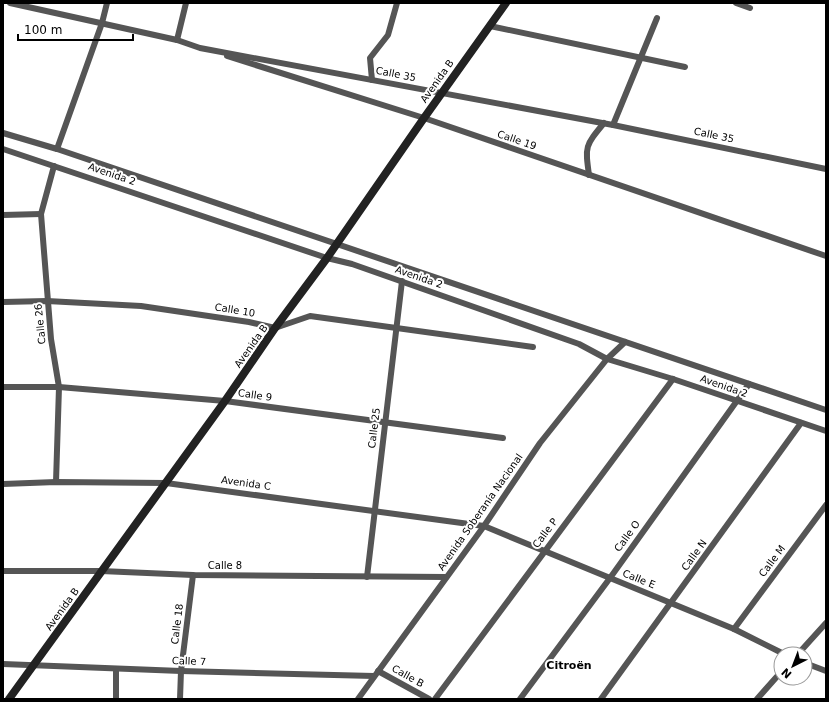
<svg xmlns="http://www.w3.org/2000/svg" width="829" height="702" viewBox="0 0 829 702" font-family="'DejaVu Sans',sans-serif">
<rect width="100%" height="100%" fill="#fff"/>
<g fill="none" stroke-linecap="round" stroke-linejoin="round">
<g stroke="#555" stroke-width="6">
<polyline points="10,3 177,40 200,48 613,125 826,169"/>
<polyline points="736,3 750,8"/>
<polyline points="490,26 685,67"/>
<polyline points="177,40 186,3"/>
<polyline points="227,56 424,118 826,256"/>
<polyline points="372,80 370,58 388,35 397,3"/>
<polyline points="613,125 657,18"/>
<polyline points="3,133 57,149 826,410"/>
<polyline points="3,149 327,258 352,264 579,344 607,359 673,379 826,431"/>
<polyline points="57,149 102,23 107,3"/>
<polyline points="54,166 41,214 51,339 59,387 56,482"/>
<path d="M589,175C585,146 585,146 604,123"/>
<polyline points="3,215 41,214"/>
<polyline points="3,302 47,301 141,306 249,322 275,328 310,316 533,347"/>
<polyline points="3,387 59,387 225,401 503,438"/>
<polyline points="3,484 56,482 166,483 484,526 734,629 784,654"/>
<polyline points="3,571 101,571 193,575 446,577"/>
<polyline points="367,577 402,281"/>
<polyline points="734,629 826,505"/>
<polyline points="798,654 826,623"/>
<polyline points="805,663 826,671"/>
<polyline points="3,664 181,671 374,676"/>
<polyline points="378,671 429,699"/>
<polyline points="116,699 116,669"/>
<polyline points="180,699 181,671 193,575"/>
<polyline points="358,699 484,526 540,443 607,359 625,342"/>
<polyline points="435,699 673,379"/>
<polyline points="520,699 610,578 749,384"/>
<polyline points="601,699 801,423"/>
<polyline points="757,699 781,672"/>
</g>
<polyline stroke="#222" stroke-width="8" points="9,699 225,401 275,328 327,258 424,118 506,3"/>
</g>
<g text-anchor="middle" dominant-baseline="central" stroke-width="4" stroke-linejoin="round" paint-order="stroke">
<g font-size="10" fill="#000" stroke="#fff">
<text transform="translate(396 74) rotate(11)">Calle 35</text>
<text transform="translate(437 81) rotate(-55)">Avenida B</text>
<text transform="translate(714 135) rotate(12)">Calle 35</text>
<text transform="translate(517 140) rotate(19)">Calle 19</text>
<text transform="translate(112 174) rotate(19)">Avenida 2</text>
<text transform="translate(419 277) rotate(19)">Avenida 2</text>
<text transform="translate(235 310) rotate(9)">Calle 10</text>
<text transform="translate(40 324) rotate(-96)">Calle 26</text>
<text transform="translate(251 346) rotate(-55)">Avenida B</text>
<text transform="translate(724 386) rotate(19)">Avenida 2</text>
<text transform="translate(255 395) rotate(8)">Calle 9</text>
<text transform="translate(374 428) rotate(-83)">Calle 25</text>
<text transform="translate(246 483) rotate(8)">Avenida C</text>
<text transform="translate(480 512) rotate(-55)">Avenida Soberanía Nacional</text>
<text transform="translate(545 533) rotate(-53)">Calle P</text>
<text transform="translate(627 536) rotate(-54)">Calle O</text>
<text transform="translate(694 555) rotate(-54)">Calle N</text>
<text transform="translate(772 561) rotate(-53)">Calle M</text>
<text x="225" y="565">Calle 8</text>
<text transform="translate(639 579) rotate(22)">Calle E</text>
<text transform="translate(62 609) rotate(-54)">Avenida B</text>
<text transform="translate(177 624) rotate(-83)">Calle 18</text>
<text transform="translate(189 661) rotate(2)">Calle 7</text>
<text transform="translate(408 676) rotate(29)">Calle B</text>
</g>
<g font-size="11" font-weight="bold" fill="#000" stroke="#fff">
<text x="569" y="665">Citroën</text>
</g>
</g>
<rect width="829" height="702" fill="none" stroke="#000000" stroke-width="8"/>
<g transform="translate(793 666) rotate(222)"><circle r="19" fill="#ffffff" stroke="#999999"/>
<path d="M0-3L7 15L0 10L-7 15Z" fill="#000000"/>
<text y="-6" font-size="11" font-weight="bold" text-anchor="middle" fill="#000000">N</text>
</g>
<path d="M18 34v6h115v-6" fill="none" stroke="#000000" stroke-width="2"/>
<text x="24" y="34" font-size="12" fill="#000000" stroke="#ffffff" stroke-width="3" paint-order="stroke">100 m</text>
</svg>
